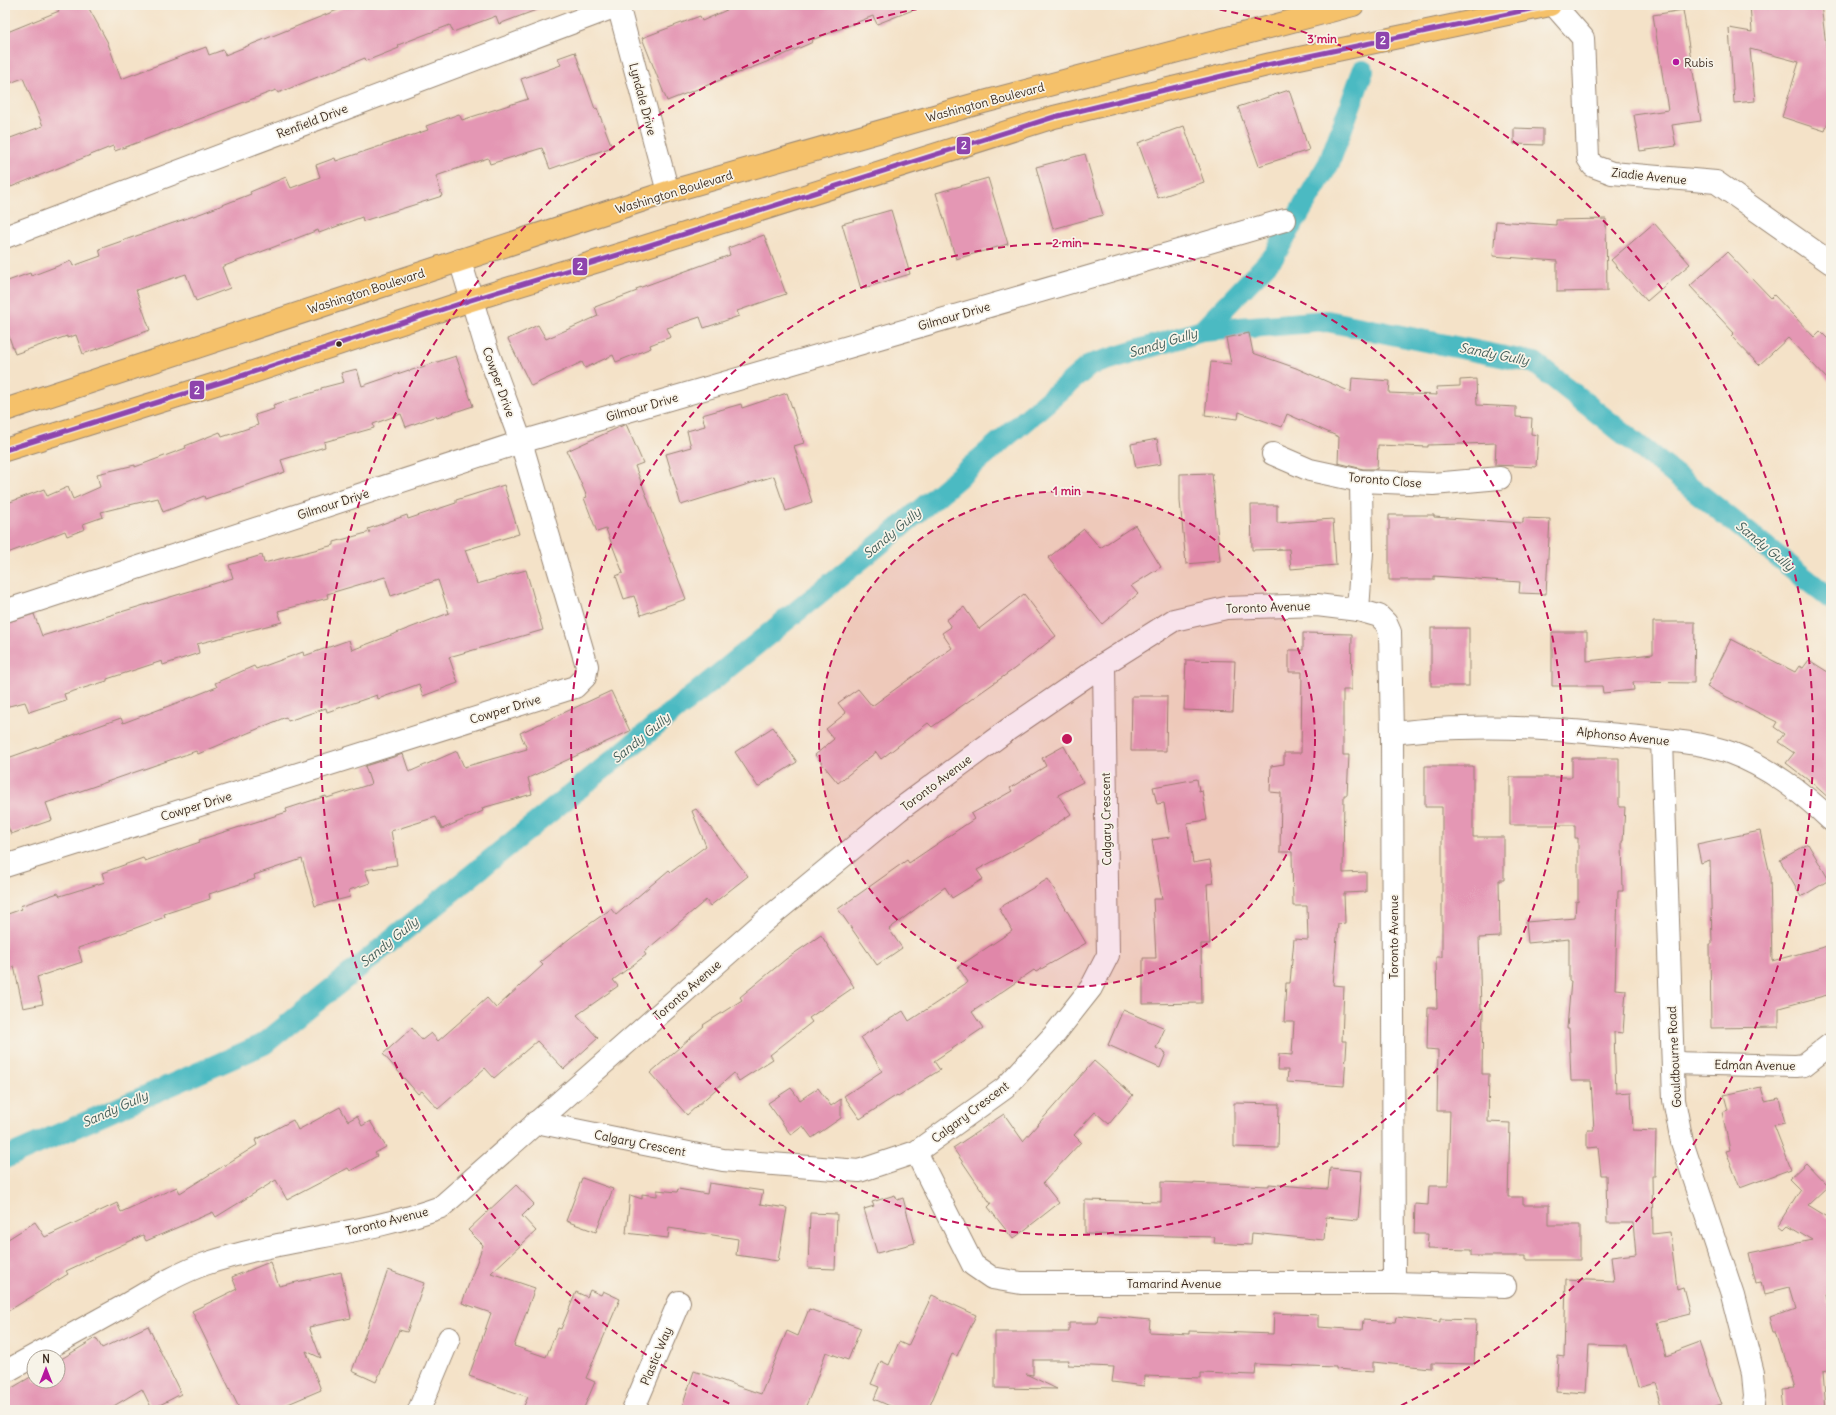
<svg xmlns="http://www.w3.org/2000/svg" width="1836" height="1415" viewBox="0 0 1836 1415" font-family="Delius,sans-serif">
<rect width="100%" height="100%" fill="#f7f3e8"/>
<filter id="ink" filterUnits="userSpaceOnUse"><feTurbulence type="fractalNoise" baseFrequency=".025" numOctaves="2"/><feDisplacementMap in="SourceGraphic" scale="8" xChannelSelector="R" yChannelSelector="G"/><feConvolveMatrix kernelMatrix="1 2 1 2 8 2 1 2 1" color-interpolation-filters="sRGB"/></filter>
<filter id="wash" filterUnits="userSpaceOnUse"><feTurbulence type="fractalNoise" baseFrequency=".012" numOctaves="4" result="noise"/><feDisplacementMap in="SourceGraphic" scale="16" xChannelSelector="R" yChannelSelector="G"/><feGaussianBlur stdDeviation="0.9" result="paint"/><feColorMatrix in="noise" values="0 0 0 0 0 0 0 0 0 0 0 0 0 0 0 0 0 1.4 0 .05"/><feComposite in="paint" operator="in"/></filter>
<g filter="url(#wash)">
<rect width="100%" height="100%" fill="#f4e2c8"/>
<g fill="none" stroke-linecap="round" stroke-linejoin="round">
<g stroke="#4bbac2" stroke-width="22">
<polyline points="1202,331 1274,256 1329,163 1363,71"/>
<polyline points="5,1158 264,1044 892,534 1090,365 1202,331 1327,321 1535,363 1831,599"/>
</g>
</g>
<g id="blocks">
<g fill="#e497b4">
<polygon points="55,5 87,5 107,41 121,79 206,47 209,55 223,50 225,55 350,5 544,5 544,7 499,24 496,16 453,32 450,25 398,45 399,48 366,61 365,58 278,93 276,90 115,151 113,146 11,187 5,171 5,140 43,126 23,78 5,85 5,33 59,11"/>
<polygon points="738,5 922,5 923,6 877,24 873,16 812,40 813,42 774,59 667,101 642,38 700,16 702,21"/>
<polygon points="1750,5 1821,5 1827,53 1831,55 1831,112 1825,131 1782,117 1799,62 1750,49 1755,101 1734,103 1729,28 1752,32"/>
<polygon points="1683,10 1701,121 1672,125 1676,146 1640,151 1634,115 1668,110 1653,15"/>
<polygon points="575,52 595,109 597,108 612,147 550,169 542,148 490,164 488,158 436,176 442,196 363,221 362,217 319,233 318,230 222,267 230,288 196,301 186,274 136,290 150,330 83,354 76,335 67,338 67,336 15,354 5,325 5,282 30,273 31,276 71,261 73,266 101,256 99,249 202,213 251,194 250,192 286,177 291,188 320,177 316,165 335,158 336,161 428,130 426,126 459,114 462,120 528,99 521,79 561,65 558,58"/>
<polygon points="1289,90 1309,150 1259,166 1238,107"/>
<polygon points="1184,126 1204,182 1158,198 1138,143"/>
<polygon points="1514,128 1543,129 1543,145 1514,144"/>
<polygon points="1085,154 1103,215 1053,229 1036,167"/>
<polygon points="988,178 1008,244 956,259 936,193"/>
<polygon points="891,210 910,274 861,289 842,224"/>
<polygon points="1606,219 1607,291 1557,292 1557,261 1493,256 1496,221 1556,225 1556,220"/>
<polygon points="1654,223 1690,264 1647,301 1611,260"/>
<polygon points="764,235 786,294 737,311 739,316 704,328 700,317 667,328 671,337 650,345 651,348 616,362 613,355 585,368 582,362 531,386 508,339 538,325 546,339 598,316 595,307 637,291 636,289 730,255 728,248"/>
<polygon points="1727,252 1771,298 1774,295 1814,337 1820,331 1831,342 1831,383 1788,338 1759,365 1731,336 1734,333 1690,286"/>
<polygon points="1249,333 1253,353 1296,368 1351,392 1352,378 1390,381 1389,393 1437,395 1436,387 1460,386 1460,380 1476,379 1477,405 1516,407 1516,417 1532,418 1531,434 1538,435 1536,467 1495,465 1496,443 1428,445 1428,447 1378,445 1377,469 1363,469 1338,463 1339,437 1287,414 1282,427 1239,412 1238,419 1205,415 1211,362 1231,364 1226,338"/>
<polygon points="456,356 473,406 437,418 436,416 406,427 401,414 373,424 374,428 324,442 325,447 281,460 285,472 205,499 204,496 163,512 158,498 101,512 103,517 83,524 85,529 67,536 65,531 5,554 5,504 44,489 47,496 68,487 73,499 100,487 97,474 135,465 135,467 186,448 185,446 220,432 222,437 258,425 255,415 274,409 273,405 321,390 321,388 344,382 341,373 357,369 362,386 409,370 409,371"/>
<polygon points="787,393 804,443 794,446 812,502 786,511 774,476 681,505 666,454 691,447 687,431 705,426 702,415 741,404 742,408"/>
<polygon points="626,424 643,463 635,466 686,599 641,615 634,596 624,599 616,576 623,573 606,529 597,532 584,498 587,497 567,451"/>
<polygon points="1157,439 1161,464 1136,468 1131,444"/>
<polygon points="1212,473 1220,561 1186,564 1180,501 1180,474"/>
<polygon points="504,485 519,534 465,550 477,584 526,570 543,630 449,657 458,683 423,696 419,684 378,699 377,695 327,712 326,708 288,721 286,717 198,754 196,751 46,803 52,820 11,834 5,819 5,759 121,718 123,723 182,701 217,687 215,683 254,666 256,669 303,652 304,656 349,640 352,650 449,613 438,580 391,596 385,577 327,594 328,598 278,611 282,622 197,644 199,653 163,665 162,661 107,679 107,681 64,694 66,700 29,712 25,702 5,707 5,623 34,614 42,636 233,578 229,565 262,555 264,563 334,545 334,542 370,532 368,529 407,515 408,519 456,503 456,500"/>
<polygon points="1251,505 1277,505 1277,523 1333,519 1336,565 1291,569 1289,549 1252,550"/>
<polygon points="1389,515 1434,515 1434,517 1523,523 1523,518 1550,519 1546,594 1519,593 1520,582 1434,576 1434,580 1389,580"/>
<polygon points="1135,525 1161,567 1131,586 1138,594 1102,624 1048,558 1084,529 1100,548"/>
<polygon points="1024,594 1056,636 1014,669 932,727 928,723 881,759 876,752 838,783 815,755 834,739 826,729 846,713 838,703 858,689 872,706 952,648 942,633 951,627 946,620 964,607 979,629"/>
<polygon points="1653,622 1695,622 1694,683 1633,682 1634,690 1603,693 1602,686 1552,686 1552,632 1587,632 1587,661 1653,654"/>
<rect x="1431" y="628" width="38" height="58"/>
<polygon points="1303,633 1352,634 1351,690 1343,690 1343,755 1349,755 1347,795 1344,795 1343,873 1366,872 1366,892 1344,893 1345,923 1338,924 1333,985 1344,986 1342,1041 1347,1041 1344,1086 1287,1082 1288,1070 1278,1070 1279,1054 1292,1055 1294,1022 1284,1022 1286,983 1290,983 1294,939 1308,940 1307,906 1293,906 1292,852 1280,852 1281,793 1270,792 1271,766 1284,764 1284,753 1301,753 1302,672 1289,672 1289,650 1303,650"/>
<polygon points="1731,639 1795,672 1799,666 1803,668 1809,660 1831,674 1831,800 1812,783 1786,763 1794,753 1778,742 1784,734 1774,727 1777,722 1707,687"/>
<polygon points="1186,660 1235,661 1233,712 1184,710"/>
<polygon points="611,691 630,731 528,778 532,794 482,808 483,811 442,829 436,817 391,831 397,865 365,870 370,883 349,890 350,897 315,906 302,859 254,875 255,879 209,894 210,899 164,914 165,917 114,936 78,948 82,962 37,977 43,1004 23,1008 14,966 5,969 5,915 22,909 20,906 58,893 60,896 105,882 102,873 143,858 145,861 200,842 199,840 287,812 286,809 326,796 327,798 371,784 365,766 403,754 409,772 457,751 464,767 527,749 520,733"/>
<polygon points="1132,696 1167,696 1166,751 1131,751"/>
<polygon points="773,727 797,762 758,787 735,752"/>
<polygon points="1064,746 1083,782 1058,795 1071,814 1029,842 977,870 983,879 952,898 945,887 889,929 902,948 877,965 838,909 907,860 909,863 974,819 971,814 1012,791 1010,788 1046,766 1042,758"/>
<polygon points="1572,758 1619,758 1619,807 1625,807 1623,841 1622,841 1623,891 1618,891 1615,989 1626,990 1623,1033 1614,1032 1616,1093 1631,1092 1633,1130 1656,1131 1655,1176 1652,1176 1653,1234 1670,1232 1677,1289 1683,1287 1690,1314 1657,1322 1665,1355 1700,1342 1722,1405 1706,1410 1663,1410 1655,1382 1638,1387 1627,1346 1589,1345 1586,1393 1556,1391 1558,1356 1564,1357 1566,1279 1614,1281 1611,1257 1636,1254 1633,1223 1607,1223 1606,1175 1601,1175 1598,1147 1587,1148 1587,1130 1594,1130 1591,1081 1571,1081 1569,1028 1567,1028 1571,981 1569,981 1569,939 1528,943 1526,922 1575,918 1576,901 1578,902 1578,838 1575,838 1575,825 1510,825 1510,777 1572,777"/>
<polygon points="1425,766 1473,766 1473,837 1504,837 1504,880 1499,880 1500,937 1479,938 1481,1009 1483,1009 1482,1074 1489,1074 1488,1122 1510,1123 1508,1197 1523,1197 1523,1205 1549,1205 1549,1225 1580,1225 1580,1260 1526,1260 1526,1256 1471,1256 1471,1250 1427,1249 1428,1234 1414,1234 1415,1204 1428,1205 1429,1186 1448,1186 1450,1111 1437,1111 1438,1050 1427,1049 1428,1008 1437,1008 1436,957 1442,957 1442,807 1425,807"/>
<polygon points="1197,779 1199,791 1202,790 1207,820 1187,823 1193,863 1210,860 1214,883 1207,884 1210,944 1201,944 1202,1003 1143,1004 1143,958 1156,958 1153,899 1162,899 1152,840 1170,837 1164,803 1157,804 1153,787"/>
<polygon points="696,809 748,876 710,906 706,900 644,952 646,955 613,980 618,986 577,1015 598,1038 564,1069 537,1041 494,1078 485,1068 438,1109 422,1091 418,1094 383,1054 412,1028 422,1040 431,1033 438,1041 487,998 496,1008 543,965 540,962 574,935 611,909 616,915 669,870 671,872 706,846 692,811"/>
<polygon points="1760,831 1770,874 1772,961 1831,945 1831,994 1779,1008 1779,1027 1711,1028 1710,944 1712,944 1710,860 1701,863 1697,844"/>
<polygon points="1808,844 1829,880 1801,897 1780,860"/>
<polygon points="1048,879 1086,943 1036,972 1034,970 972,1012 983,1028 934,1061 940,1070 898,1096 897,1095 860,1119 844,1096 882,1071 861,1037 903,1011 909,1021 968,982 958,967 1012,931 999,908"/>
<polygon points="821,935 854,987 809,1018 812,1022 770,1055 773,1059 739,1081 734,1073 687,1115 650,1073 704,1026 703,1025 742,1000 740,997 786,959"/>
<polygon points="1123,1010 1165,1028 1156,1048 1166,1053 1160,1068 1108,1045"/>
<polygon points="1094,1061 1133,1095 1109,1124 1095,1112 1074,1135 1081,1142 1043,1183 1059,1203 1013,1239 988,1207 991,1204 953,1148 1004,1114 1023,1141"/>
<polygon points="1761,1087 1765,1101 1779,1098 1785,1123 1774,1125 1791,1169 1740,1188 1726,1151 1730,1150 1722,1112 1728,1110 1724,1095"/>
<polygon points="791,1088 800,1100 818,1088 831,1106 841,1099 841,1118 812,1138 803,1126 791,1135 768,1103"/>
<polygon points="1234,1103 1279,1104 1278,1148 1234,1147"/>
<polygon points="340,1107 348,1121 357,1116 362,1126 370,1121 386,1147 375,1153 377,1156 350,1171 348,1168 287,1200 276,1180 216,1217 213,1212 146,1241 143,1235 66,1271 68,1274 5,1313 5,1241 35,1222 45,1237 117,1203 121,1212 177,1187 180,1193 257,1145 255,1140 293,1120 298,1130"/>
<polygon points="1806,1163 1828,1186 1808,1205 1831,1219 1831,1295 1827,1296 1831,1312 1831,1370 1822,1372 1825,1410 1785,1410 1783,1388 1794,1387 1777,1332 1774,1332 1770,1318 1794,1309 1788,1289 1764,1295 1761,1282 1756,1283 1749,1253 1812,1240 1787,1225 1783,1229 1778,1225 1800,1190 1789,1179"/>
<polygon points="1330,1168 1362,1171 1358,1220 1326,1217 1324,1240 1252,1233 1251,1245 1214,1243 1215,1237 1085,1234 1085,1200 1161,1202 1161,1182 1269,1186 1269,1184 1328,1189"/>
<polygon points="582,1178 613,1189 596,1232 566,1221"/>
<polygon points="709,1183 763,1191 760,1204 787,1208 778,1261 736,1255 738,1239 669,1228 668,1238 626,1233 630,1195 642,1199 642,1194 657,1196 657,1190 677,1192 678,1189 707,1194"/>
<polygon points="516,1185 534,1204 522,1216 536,1231 491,1273 535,1288 514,1346 546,1357 558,1328 561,1329 576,1292 587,1297 590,1290 601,1295 603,1291 620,1299 586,1378 595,1382 583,1410 522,1410 528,1397 469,1376 491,1313 462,1303 483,1245 468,1230"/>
<polygon points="895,1195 897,1200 903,1198 915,1243 877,1253 864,1209 874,1206 872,1202"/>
<polygon points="810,1213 837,1214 835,1269 808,1268"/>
<polygon points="270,1262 279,1286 341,1272 351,1318 309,1327 321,1358 306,1351 321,1390 274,1410 240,1410 192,1311 237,1289 232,1277"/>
<polygon points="388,1270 424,1283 407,1332 399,1330 376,1382 352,1371"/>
<polygon points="932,1295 976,1315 957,1356 952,1354 928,1410 899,1410 874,1399 879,1387 871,1384 881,1361 889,1365 899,1342 908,1346"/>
<polygon points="809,1309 861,1328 848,1360 826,1352 812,1392 804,1410 681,1410 694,1371 761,1394 787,1331 798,1336"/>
<polygon points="1274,1313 1318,1315 1318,1327 1362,1330 1363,1320 1395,1322 1396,1317 1440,1322 1440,1319 1476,1320 1474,1364 1431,1363 1431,1368 1373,1362 1373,1372 1336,1369 1336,1367 1256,1364 1255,1375 1201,1373 1201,1378 1145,1376 1144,1386 1112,1382 1114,1367 1068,1365 1069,1360 1033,1360 1033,1375 1026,1374 1057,1389 995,1388 995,1332 1069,1332 1069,1323 1097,1323 1098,1315 1150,1320 1149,1332 1189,1334 1189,1331 1273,1334"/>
<polygon points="148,1326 181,1394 152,1409 142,1389 107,1410 5,1410 5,1392 34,1375 34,1381 58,1381 58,1361 96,1338 102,1348"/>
</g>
</g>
</g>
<g filter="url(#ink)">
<use href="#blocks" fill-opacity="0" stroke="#988673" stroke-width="1"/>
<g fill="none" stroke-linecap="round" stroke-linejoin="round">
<defs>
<g id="street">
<polyline points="618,5 668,192"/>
<polyline points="1554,5 1583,38 1588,158 1593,166 1612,173 1716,182 1831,263"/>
<polyline points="5,237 619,5"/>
<polyline points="1273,454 1310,470 1361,481 1433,484 1500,478"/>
<polyline points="1358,610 1362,553 1361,481"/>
<polyline points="5,611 521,442 1285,220"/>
<path d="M1392,733C1415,731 1438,728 1461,728C1521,726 1580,731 1639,737C1670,741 1702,742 1731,753C1767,766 1804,794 1831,820"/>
<polyline points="1662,740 1674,1100 1682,1142 1733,1295 1753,1373 1755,1395 1753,1410"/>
<polyline points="5,866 575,687 585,677 587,666 521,442 486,347 460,260"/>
<polyline points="1673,1063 1796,1066 1804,1065 1831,1044"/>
<polyline points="536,1122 723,1160 859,1171 916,1152 1005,1088 1054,1035 1091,988 1108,955 1104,664"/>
<polyline points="916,1152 973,1265 992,1278 1021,1283 1394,1283 1505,1286"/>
<path d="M5,1372C44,1350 83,1329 122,1307C148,1292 176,1274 205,1264C282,1238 365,1235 441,1207L767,919L899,810L1009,729L1104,664L1174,620L1226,608L1317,605L1358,610L1379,616L1386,623L1390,632L1392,733L1394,1283"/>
<polyline points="419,1410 449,1338"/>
<polyline points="633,1410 679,1302"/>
</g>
<g id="highway">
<polyline points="5,410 668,192 976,104 1353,5"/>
<polyline points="5,450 235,378 471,300 634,250 1054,117 1271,64 1550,5"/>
</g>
</defs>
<use href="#street" stroke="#988673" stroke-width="24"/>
<use href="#highway" stroke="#988673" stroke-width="24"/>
<use href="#street" stroke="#fff" stroke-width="22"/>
<use href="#highway" stroke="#f5c16b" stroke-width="22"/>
<defs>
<polyline id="bus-1" points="5,450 235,378 471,300 634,250 1054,117 1271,64 1550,5"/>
</defs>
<use href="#bus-1" stroke="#f7f3e8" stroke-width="8"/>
<use href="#bus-1" stroke="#8e44ad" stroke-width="5"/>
</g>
</g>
<circle cx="1067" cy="739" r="248" fill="#c2185b" fill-opacity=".12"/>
<g fill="none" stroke="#c2185b" stroke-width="2" stroke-dasharray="7 5">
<circle cx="1067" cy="739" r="248"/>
<circle cx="1067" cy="739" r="496"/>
<path d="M740 1409A745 745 0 0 1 938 5M1196 5A745 745 0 0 1 1394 1409"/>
</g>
<circle fill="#b5179e" stroke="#f7f3e8" stroke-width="1.5" cx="1676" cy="62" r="4"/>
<circle fill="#3b2a1e" stroke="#f7f3e8" stroke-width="1.5" cx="339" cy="344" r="3.5"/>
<g text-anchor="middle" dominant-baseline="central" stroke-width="3.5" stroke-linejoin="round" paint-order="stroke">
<g font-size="12" fill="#3b2a1e" stroke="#f7f3e8" text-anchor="start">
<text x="1684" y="62">Rubis</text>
</g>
<g font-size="12" fill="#3b2a1e" stroke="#f7f3e8">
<text transform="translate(643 99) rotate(75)">Lyndale Drive</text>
<text transform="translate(985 102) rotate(-15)">Washington Boulevard</text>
<text transform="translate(312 121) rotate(-21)">Renfield Drive</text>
<text transform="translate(1649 176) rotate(6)">Ziadie Avenue</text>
<text transform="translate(674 192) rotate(-17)">Washington Boulevard</text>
<text transform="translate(366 291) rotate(-18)">Washington Boulevard</text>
<text transform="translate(954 316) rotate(-16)">Gilmour Drive</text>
<text transform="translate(499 382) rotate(70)">Cowper Drive</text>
<text transform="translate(642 407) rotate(-16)">Gilmour Drive</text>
<text transform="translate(1385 480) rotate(5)">Toronto Close</text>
<text transform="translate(333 504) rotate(-18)">Gilmour Drive</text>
<text transform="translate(1268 607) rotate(-2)">Toronto Avenue</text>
<text transform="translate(505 709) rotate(-17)">Cowper Drive</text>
<text transform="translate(1623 736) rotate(6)">Alphonso Avenue</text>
<text transform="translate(936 783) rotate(-37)">Toronto Avenue</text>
<text transform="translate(196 806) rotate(-17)">Cowper Drive</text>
<text transform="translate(1106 819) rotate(-91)">Calgary Crescent</text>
<text transform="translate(1393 937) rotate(-90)">Toronto Avenue</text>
<text transform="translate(687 990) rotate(-41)">Toronto Avenue</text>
<text transform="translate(1674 1057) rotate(-93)">Gouldbourne Road</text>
<text transform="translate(1755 1065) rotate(1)">Edman Avenue</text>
<text transform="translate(970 1112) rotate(-37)">Calgary Crescent</text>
<text transform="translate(640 1143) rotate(11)">Calgary Crescent</text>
<text transform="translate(387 1221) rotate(-14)">Toronto Avenue</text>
<text x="1174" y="1283">Tamarind Avenue</text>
<text transform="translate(656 1356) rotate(-67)">Plastic Way</text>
</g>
<g font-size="13" font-style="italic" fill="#415c57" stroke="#f7f3e8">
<text transform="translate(1163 343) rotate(-17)">Sandy Gully</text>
<text transform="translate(1494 354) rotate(11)">Sandy Gully</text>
<text transform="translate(892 533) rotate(-40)">Sandy Gully</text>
<text transform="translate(1765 546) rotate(39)">Sandy Gully</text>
<text transform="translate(641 738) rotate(-39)">Sandy Gully</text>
<text transform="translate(389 942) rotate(-39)">Sandy Gully</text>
<text transform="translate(115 1109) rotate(-24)">Sandy Gully</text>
</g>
</g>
<circle cx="1067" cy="739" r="6" fill="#c2185b" stroke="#f7f3e8" stroke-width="2"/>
<g font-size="12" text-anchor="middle" font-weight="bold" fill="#c2185b" stroke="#f7f3e8" stroke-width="3.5" stroke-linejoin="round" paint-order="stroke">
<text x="1322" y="43">3 min</text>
<text x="1067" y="247">2 min</text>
<text x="1067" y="495">1 min</text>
</g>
<g stroke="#f7f3e8" stroke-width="1.5">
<rect x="1375" y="31" width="15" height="19" rx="4" fill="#8e44ad"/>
<rect x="956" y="136" width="15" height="19" rx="4" fill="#8e44ad"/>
<rect x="572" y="257" width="16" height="19" rx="4" fill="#8e44ad"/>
<rect x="189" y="380" width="16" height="20" rx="4" fill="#8e44ad"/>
</g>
<g font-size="11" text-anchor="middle" font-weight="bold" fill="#fff">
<text x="1383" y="44">2</text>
<text x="964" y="149">2</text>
<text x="580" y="270">2</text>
<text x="197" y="394">2</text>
</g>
<rect width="1836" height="1415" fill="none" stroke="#f7f3e8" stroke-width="20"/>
<g transform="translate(46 1369)"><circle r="19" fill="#f7f3e8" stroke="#aca397"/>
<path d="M0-3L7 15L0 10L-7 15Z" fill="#b5179e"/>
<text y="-6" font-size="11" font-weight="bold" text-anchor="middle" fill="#3b2a1e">N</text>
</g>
</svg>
